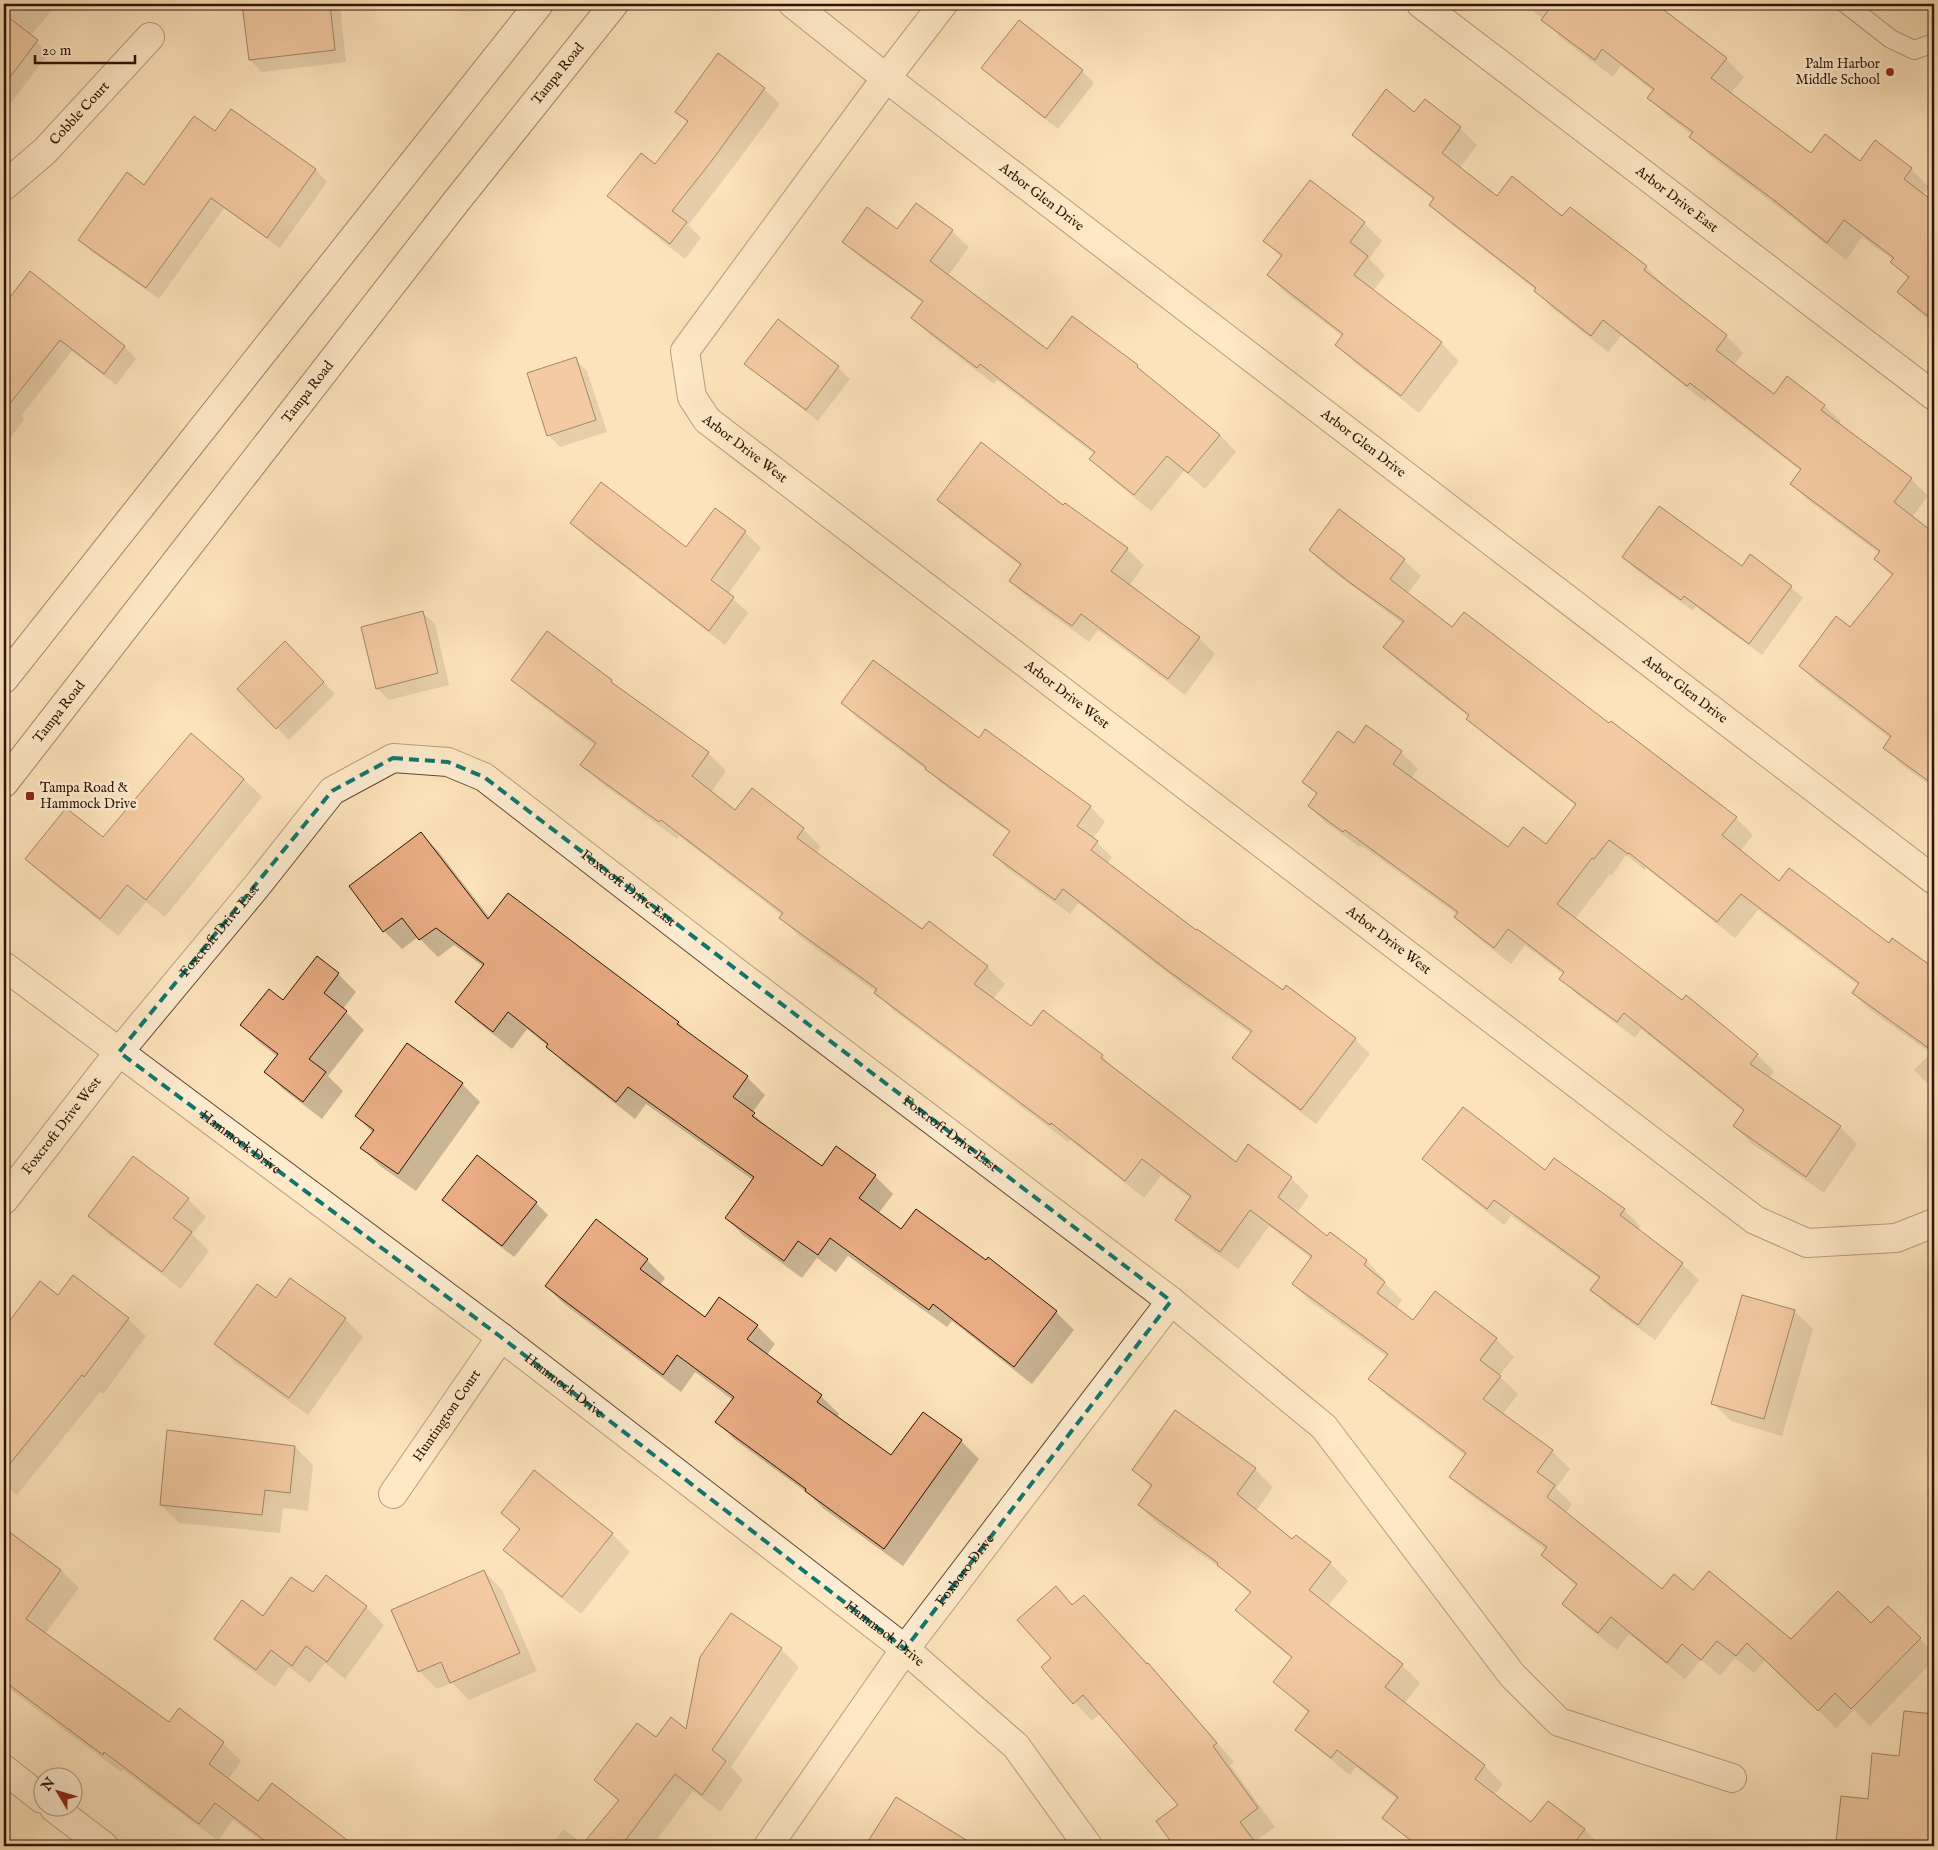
<svg xmlns="http://www.w3.org/2000/svg" width="1938" height="1850" viewBox="0 0 1938 1850" font-family="'IM FELL English',serif">
<rect width="100%" height="100%" fill="#fde3bb"/>
<filter id="stains"><feTurbulence type="fractalNoise" baseFrequency=".004" numOctaves="4"/><feColorMatrix values="0 0 0 0 .2 0 0 0 0 .09 0 0 0 0 .02 0 0 0 .5 -.17"/></filter>
<radialGradient id="worn" r=".72"><stop offset=".6" stop-color="#630" stop-opacity="0"/><stop offset="1" stop-color="#630" stop-opacity=".3"/></radialGradient>
<g fill="#0003">
<polygon points="4,4 58,4 30,36 49,53 4,112"/>
<polygon points="244,4 340,4 346,62 262,72 250,60"/>
<polygon points="1149,4 1159,4 1156,9"/>
<polygon points="1524,4 1652,4 1726,59 1744,77 1730,94 1811,155 1911,169 1929,187 1923,195 1934,203 1934,324 1917,310 1899,292 1909,279 1892,262 1893,260 1862,237 1846,260 1794,219 1709,155 1691,137 1692,135 1667,116 1649,98 1654,92 1621,66 1613,77 1561,38 1543,19"/>
<polygon points="983,68 1082,71 1094,83 1058,129 995,80"/>
<polygon points="764,89 780,104 725,178 688,225 701,238 685,259 624,211 609,196 655,165 688,123 677,112"/>
<polygon points="1425,100 1460,128 1477,145 1460,168 1498,198 1563,218 1646,267 1663,284 1661,285 1726,336 1743,353 1734,365 1774,396 1824,405 1841,422 1839,425 1911,479 1928,496 1912,517 1934,534 1934,675 1920,693 1934,704 1934,788 1902,765 1885,748 1891,739 1817,683 1800,666 1850,629 1893,577 1875,559 1880,554 1808,500 1791,483 1801,471 1707,399 1705,402 1621,336 1608,352 1552,308 1536,290 1447,221 1430,205 1434,200 1370,151 1353,134 1414,114"/>
<polygon points="232,110 316,170 327,182 280,248 224,208 159,299 92,252 80,240 144,187 215,133"/>
<polygon points="1310,182 1364,223 1382,241 1369,259 1385,275 1373,291 1441,343 1459,361 1419,413 1355,363 1337,345 1343,337 1286,293 1268,275 1282,258 1265,241"/>
<polygon points="897,230 952,231 969,247 948,276 1047,351 1137,366 1148,377 1220,435 1236,452 1205,489 1184,471 1151,511 1108,476 1091,459 1094,454 997,380 994,384 929,334 912,317 923,303 861,258 844,242"/>
<polygon points="30,273 125,347 136,359 116,385 72,351 21,416 24,419 4,447 4,307"/>
<polygon points="575,359 587,371 607,432 560,447 548,435"/>
<polygon points="746,363 838,367 850,379 818,421 758,375"/>
<polygon points="4,470 11,478 4,488"/>
<polygon points="939,500 1063,507 1065,504 1127,549 1144,565 1129,586 1199,638 1215,654 1185,695 1098,630 1089,642 1027,597 1010,581 1021,566 955,516"/>
<polygon points="715,510 745,532 761,548 728,594 748,613 725,645 587,538 571,523 687,549"/>
<polygon points="1310,550 1404,560 1421,576 1407,594 1452,629 1610,725 1736,818 1753,835 1740,851 1780,883 1890,944 1893,940 1934,970 1934,1090 1914,1070 1931,1053 1870,1010 1853,993 1859,986 1758,910 1735,938 1646,868 1645,870 1626,855 1612,875 1610,874 1575,919 1683,1001 1757,1055 1774,1071 1769,1078 1840,1127 1857,1144 1824,1193 1751,1143 1735,1126 1744,1112 1641,1029 1635,1038 1578,995 1561,979 1564,975 1525,945 1511,964 1473,934 1456,917 1458,915 1362,846 1361,848 1326,823 1309,806 1317,795 1304,782 1354,744 1401,752 1418,769 1411,778 1508,849 1546,846 1576,806 1485,735 1468,719 1469,717 1401,664 1384,647 1403,624 1327,567"/>
<polygon points="1624,557 1742,567 1791,587 1803,598 1762,655 1696,607 1693,611 1635,569"/>
<polygon points="423,613 435,624 449,685 389,700 377,688"/>
<polygon points="285,643 335,694 289,740 239,689"/>
<polygon points="513,679 611,681 622,691 708,753 726,771 711,792 735,811 752,790 803,829 821,847 816,854 923,931 987,967 1005,984 993,999 1031,1028 1043,1012 1102,1056 1120,1074 1236,1164 1291,1178 1309,1196 1296,1214 1327,1238 1330,1234 1367,1261 1384,1279 1383,1281 1402,1300 1396,1309 1414,1322 1435,1293 1496,1339 1514,1357 1499,1376 1518,1394 1502,1415 1552,1451 1570,1469 1556,1488 1572,1504 1566,1513 1663,1590 1694,1592 1791,1640 1871,1625 1888,1608 1934,1653 1934,1660 1870,1726 1854,1710 1836,1728 1766,1659 1754,1673 1735,1658 1720,1676 1701,1660 1685,1679 1629,1634 1617,1650 1581,1622 1563,1604 1577,1587 1542,1555 1546,1550 1469,1494 1451,1476 1466,1456 1388,1397 1370,1379 1387,1357 1311,1302 1293,1284 1312,1259 1269,1226 1238,1269 1194,1237 1176,1219 1191,1199 1161,1176 1144,1198 1070,1140 1068,1142 893,1010 876,992 799,936 781,918 783,916 679,836 677,839 600,782 582,764 595,746 531,697"/>
<polygon points="842,703 979,740 985,731 1091,807 1105,822 1093,839 1112,857 1107,864 1196,932 1355,1039 1370,1054 1316,1124 1248,1072 1233,1057 1251,1034 1183,985 1078,903 1070,914 1009,870 994,855 1010,833 941,783 932,774 857,718"/>
<polygon points="191,734 244,779 262,797 165,917 146,902 118,936 45,877 27,859 103,839"/>
<polygon points="421,834 439,852 490,918 678,1022 693,1037 747,1077 765,1095 752,1113 771,1131 822,1168 875,1176 893,1194 878,1214 902,1231 986,1261 988,1259 1056,1312 1074,1330 1032,1384 952,1321 947,1327 848,1256 836,1272 817,1258 802,1278 744,1236 726,1218 753,1180 646,1104 635,1119 566,1065 548,1046 527,1029 512,1049 475,1020 457,1002 484,967 454,945 438,957 418,937 402,949 384,931"/>
<polygon points="317,958 338,974 356,992 343,1009 364,1030 328,1076 343,1091 322,1119 284,1090 266,1072 278,1057 260,1043 242,1025 283,1002"/>
<polygon points="462,1084 480,1102 416,1191 380,1166 362,1148 373,1133 356,1116"/>
<polygon points="477,1157 536,1203 548,1215 514,1257 456,1212 444,1200"/>
<polygon points="1424,1159 1546,1172 1624,1210 1640,1226 1638,1230 1682,1264 1699,1280 1655,1340 1608,1306 1592,1290 1600,1279 1511,1216 1504,1225 1440,1175"/>
<polygon points="188,1199 206,1217 192,1234 209,1251 181,1289 108,1234 90,1216"/>
<polygon points="647,1260 665,1278 660,1285 705,1318 757,1326 775,1344 767,1355 821,1396 839,1414 837,1417 891,1457 923,1413 961,1441 979,1459 903,1566 824,1509 810,1495 735,1440 717,1422 733,1400 695,1372 681,1392 564,1304 546,1286"/>
<polygon points="290,1280 345,1319 363,1337 308,1415 234,1362 216,1344 276,1300"/>
<polygon points="40,1283 59,1297 128,1319 146,1336 103,1394 100,1392 17,1495 4,1485 4,1330"/>
<polygon points="1794,1311 1813,1329 1782,1436 1731,1421 1713,1403"/>
<polygon points="1176,1412 1255,1469 1273,1487 1256,1511 1292,1540 1296,1536 1330,1563 1348,1581 1328,1606 1402,1665 1420,1683 1404,1704 1485,1766 1503,1784 1494,1795 1531,1824 1548,1803 1585,1830 1601,1846 1424,1846 1405,1832 1398,1800 1356,1767 1350,1775 1315,1747 1297,1729 1309,1713 1275,1682 1292,1659 1255,1628 1237,1610 1250,1594 1226,1572 1157,1523 1139,1505 1151,1488 1134,1470"/>
<polygon points="295,1447 313,1465 308,1511 283,1508 280,1533 179,1523 161,1505"/>
<polygon points="502,1513 612,1534 630,1552 581,1614 523,1568 505,1550 520,1531"/>
<polygon points="4,1530 61,1570 79,1588 45,1634 169,1724 223,1743 241,1761 228,1780 258,1802 272,1785 353,1846 268,1846 233,1820 218,1841 123,1770 121,1772 4,1685"/>
<polygon points="484,1571 502,1590 537,1671 469,1700 452,1683 437,1689 419,1671"/>
<polygon points="1056,1588 1073,1605 1084,1596 1166,1683 1234,1762 1230,1765 1275,1827 1257,1840 1262,1846 1176,1846 1158,1821 1180,1805 1101,1713 1092,1721 1042,1667 1053,1658"/>
<polygon points="313,1594 366,1607 384,1625 345,1679 325,1663 310,1683 289,1667 275,1687 233,1657 215,1639"/>
<polygon points="781,1649 799,1667 731,1767 743,1780 720,1812 693,1791 652,1846 550,1846 564,1829 584,1845 619,1802 596,1780 656,1739 687,1731"/>
<polygon points="1905,1712 1934,1715 1934,1846 1843,1846 1838,1841 1900,1758"/>
<polygon points="896,1798 961,1838 969,1846 867,1846"/>
</g>
<g fill="#e9ac83" stroke="#2e1204">
<polygon points="242,4 330,4 335,50 249,60"/>
<polygon points="1553,4 1656,4 1727,58 1711,78 1811,153 1825,134 1860,161 1875,140 1912,168 1904,179 1934,202 1934,321 1897,292 1909,277 1890,262 1894,258 1844,220 1827,243 1775,201 1689,137 1693,132 1647,98 1654,89 1602,49 1595,60 1541,20"/>
<polygon points="4,14 38,40 4,85"/>
<polygon points="1019,20 1083,70 1045,118 981,68"/>
<polygon points="718,53 765,88 710,163 672,211 687,222 670,244 607,196 641,153 655,164 688,121 675,112"/>
<polygon points="1386,89 1414,112 1425,99 1461,127 1442,153 1497,196 1512,176 1562,216 1570,207 1647,266 1644,270 1727,335 1716,350 1774,394 1787,376 1825,405 1821,410 1912,478 1894,502 1934,533 1934,785 1883,748 1891,736 1799,666 1836,616 1850,627 1893,574 1874,559 1880,551 1790,484 1801,469 1690,383 1687,386 1603,320 1591,336 1534,291 1536,288 1429,205 1434,198 1352,135"/>
<polygon points="231,109 316,169 267,238 211,198 146,288 78,240 127,172 144,185 194,116 215,131"/>
<polygon points="1310,180 1365,222 1350,242 1368,256 1354,275 1442,342 1401,396 1335,345 1343,334 1267,275 1282,255 1263,241"/>
<polygon points="916,203 953,230 930,261 1047,349 1072,316 1138,365 1137,367 1220,435 1188,473 1167,456 1134,495 1089,459 1095,452 980,364 977,368 911,318 923,301 842,242 867,207 897,229"/>
<polygon points="30,271 125,346 104,374 60,340 4,411 4,305"/>
<polygon points="778,319 839,366 806,410 744,364"/>
<polygon points="576,357 596,420 547,436 527,373"/>
<polygon points="981,442 1063,505 1065,503 1128,548 1111,571 1200,637 1168,679 1081,614 1072,626 1009,581 1021,564 937,500"/>
<polygon points="601,482 686,547 715,508 746,531 711,580 734,597 709,631 570,523"/>
<polygon points="1659,506 1742,566 1750,554 1792,586 1749,644 1684,596 1681,600 1622,557"/>
<polygon points="1339,509 1405,559 1390,579 1452,627 1464,612 1609,723 1611,721 1737,817 1722,835 1779,881 1789,868 1889,943 1892,938 1934,968 1934,1052 1852,993 1859,983 1741,894 1717,922 1629,853 1628,854 1609,840 1594,859 1592,858 1557,904 1682,1000 1686,995 1758,1054 1750,1064 1841,1126 1806,1177 1733,1126 1744,1110 1624,1013 1617,1022 1559,979 1564,972 1508,929 1494,948 1454,917 1458,912 1345,830 1343,832 1308,806 1317,793 1302,782 1338,731 1354,743 1366,725 1402,751 1393,764 1508,847 1523,827 1546,844 1576,804 1466,719 1469,715 1383,647 1404,621 1349,582 1309,550"/>
<polygon points="423,611 438,673 376,689 361,627"/>
<polygon points="547,631 612,680 611,682 709,752 692,776 735,810 752,788 804,828 797,838 922,929 929,921 988,966 974,984 1031,1026 1043,1010 1103,1055 1101,1058 1236,1162 1248,1144 1292,1177 1278,1197 1327,1236 1330,1232 1367,1260 1364,1265 1385,1282 1377,1293 1413,1320 1435,1291 1497,1338 1480,1360 1501,1376 1483,1399 1553,1450 1537,1472 1555,1485 1547,1497 1662,1589 1674,1574 1693,1590 1709,1571 1791,1639 1838,1591 1871,1623 1888,1606 1921,1638 1851,1709 1835,1693 1818,1711 1747,1643 1736,1656 1717,1641 1701,1660 1682,1644 1667,1663 1611,1617 1598,1633 1562,1604 1577,1584 1541,1555 1547,1547 1449,1477 1466,1453 1368,1379 1388,1354 1292,1284 1312,1256 1250,1210 1220,1252 1175,1220 1191,1196 1142,1159 1125,1181 1051,1123 1050,1125 874,993 877,989 779,918 783,913 661,820 659,822 580,765 596,743 511,680"/>
<polygon points="285,641 324,682 276,729 237,689"/>
<polygon points="873,660 979,738 985,729 1091,806 1077,826 1098,841 1091,850 1196,930 1197,929 1283,990 1286,985 1356,1038 1301,1110 1232,1058 1252,1031 1167,970 1063,889 1055,900 993,855 1010,831 925,769 926,767 841,703"/>
<polygon points="191,733 244,779 146,900 127,885 100,919 25,859 66,808 103,837"/>
<polygon points="421,832 488,919 508,893 679,1022 677,1024 748,1076 733,1097 755,1113 752,1116 822,1166 836,1146 876,1175 859,1198 901,1229 916,1209 986,1260 988,1257 1057,1311 1014,1367 933,1304 929,1310 830,1238 818,1255 798,1241 784,1261 725,1218 754,1177 628,1087 616,1102 546,1047 548,1044 508,1012 493,1032 455,1002 484,964 436,928 419,940 402,918 383,932 349,886"/>
<polygon points="317,956 339,973 324,993 347,1011 309,1059 326,1072 303,1102 264,1072 278,1054 240,1025 269,989 283,1000"/>
<polygon points="407,1043 463,1083 398,1174 360,1148 374,1130 355,1116"/>
<polygon points="1463,1107 1545,1170 1554,1158 1625,1209 1620,1215 1683,1263 1638,1325 1590,1290 1600,1277 1494,1200 1487,1209 1422,1159"/>
<polygon points="477,1155 537,1202 502,1246 442,1200"/>
<polygon points="133,1156 189,1198 173,1218 192,1232 162,1272 88,1216"/>
<polygon points="596,1219 648,1259 640,1269 705,1317 719,1297 758,1325 747,1339 822,1395 817,1402 891,1455 923,1412 962,1440 884,1549 805,1491 806,1489 715,1422 734,1397 677,1355 663,1375 545,1286"/>
<polygon points="73,1275 129,1318 84,1377 82,1375 4,1471 4,1328 40,1281 58,1295"/>
<polygon points="290,1278 346,1318 289,1398 214,1344 257,1284 276,1298"/>
<polygon points="1742,1295 1795,1310 1764,1419 1711,1404"/>
<polygon points="1175,1410 1256,1468 1237,1494 1292,1539 1296,1535 1331,1562 1309,1590 1403,1664 1385,1687 1485,1765 1475,1779 1531,1822 1548,1801 1585,1829 1572,1846 1418,1846 1382,1818 1398,1797 1337,1750 1331,1758 1295,1730 1309,1711 1273,1682 1292,1657 1235,1610 1251,1592 1217,1565 1218,1563 1138,1505 1152,1485 1132,1470"/>
<polygon points="167,1430 295,1446 290,1493 265,1490 262,1515 160,1505"/>
<polygon points="534,1470 613,1533 562,1597 503,1550 520,1529 501,1513"/>
<polygon points="4,1528 61,1570 26,1619 169,1722 179,1708 224,1742 209,1764 258,1801 272,1783 355,1846 272,1846 215,1803 199,1824 104,1752 103,1755 4,1681"/>
<polygon points="484,1570 520,1653 450,1683 441,1662 418,1672 391,1610"/>
<polygon points="326,1575 367,1606 327,1662 306,1646 292,1666 271,1650 256,1670 214,1639 242,1600 263,1616 291,1577 313,1592"/>
<polygon points="1056,1586 1072,1605 1084,1595 1147,1664 1148,1663 1217,1743 1213,1746 1258,1808 1240,1822 1258,1846 1174,1846 1156,1821 1178,1805 1083,1695 1073,1704 1041,1667 1051,1658 1017,1620"/>
<polygon points="731,1613 782,1648 712,1750 726,1761 702,1795 675,1774 621,1846 581,1846 619,1800 594,1780 637,1723 656,1737 671,1717 686,1729 700,1657"/>
<polygon points="1904,1711 1934,1714 1934,1846 1879,1846 1836,1842 1841,1796 1868,1799 1872,1753 1899,1756"/>
<polygon points="896,1797 976,1846 865,1846"/>
</g>
<g fill="none" stroke-linecap="round" stroke-linejoin="round">
<defs>
<polyline id="lane" points="1846,4 1891,39 1914,50 1934,43"/>
<g id="street">
<path id="s1" d="M793,4L886,78L1934,880"/>
<path id="s2" d="M943,4L886,78L685,351L692,397L707,420L1755,1220L1807,1243L1896,1238L1934,1223"/>
<path id="s3" d="M1421,4L1934,396"/>
<path id="s4" d="M4,186L45,151L150,37"/>
<path id="s5" d="M4,966L501,1337L905,1649L1016,1746L1088,1846"/>
<path id="s6" d="M4,1200L119,1052L256,887L332,791L393,758L448,762L484,777L740,975L1171,1301L1324,1427L1512,1675L1559,1722L1732,1778"/>
<path id="s7" d="M393,1494L501,1337"/>
<polyline points="4,1769 42,1799"/>
<polyline points="54,1808 104,1846"/>
<path id="s8" d="M768,1846L905,1649L1171,1301"/>
</g>
<g id="secondary">
<polyline points="4,679 539,4"/>
<path id="s9" d="M4,783L455,203L614,4"/>
</g>
</defs>
<use href="#lane" stroke="#624632" stroke-width="20"/>
<use href="#street" stroke="#624632" stroke-width="30"/>
<use href="#secondary" stroke="#2e1204" stroke-width="30"/>
<use href="#lane" stroke="#feedd3" stroke-width="18"/>
<use href="#street" stroke="#feedd3" stroke-width="28"/>
<use href="#secondary" stroke="#feedd3" stroke-width="28"/>
</g>
<path d="M0 0H1938V1850H0ZM393,758L448,762L484,777L1171,1301L905,1649L501,1337L119,1052L332,791Z" fill="#fde3bb" fill-opacity=".55" fill-rule="evenodd"/>
<path fill="none" stroke="#0f766e" stroke-width="4" stroke-dasharray="10 6" stroke-linejoin="round" d="M393,758L448,762L484,777L1171,1301L905,1649L501,1337L119,1052L332,791Z"/>
<g fill="#8f2418" stroke="#feedd3" stroke-width="2">
<circle cx="1890" cy="72" r="5"/>
<rect x="25" y="791" width="10" height="10" rx="2.5"/>
</g>
<g text-anchor="middle" dominant-baseline="central" stroke-width="5" stroke-linejoin="round" paint-order="stroke">
<g font-size="14" fill="#2e1204" stroke="#feedd3" text-anchor="end">
<text x="1880" y="64">Palm Harbor<tspan x="1880" dy="16">Middle School</tspan></text>
<text x="40" y="788" text-anchor="start">Tampa Road &amp;<tspan x="40" dy="16">Hammock Drive</tspan></text>
</g>
<g font-size="14" fill="#2e1204" stroke="#feedd3">
<text stroke="none"><textPath href="#s9" startOffset="900">Tampa Road</textPath></text>
<text stroke="none"><textPath href="#s4" startOffset="105">Cobble Court</textPath></text>
<text stroke="none"><textPath href="#s1" startOffset="315">Arbor Glen Drive</textPath></text>
<text stroke="none"><textPath href="#s3" startOffset="322">Arbor Drive East</textPath></text>
<text stroke="none"><textPath href="#s9" startOffset="495">Tampa Road</textPath></text>
<text stroke="none"><textPath href="#s1" startOffset="720">Arbor Glen Drive</textPath></text>
<text stroke="none"><textPath href="#s2" startOffset="554">Arbor Drive West</textPath></text>
<text stroke="none"><textPath href="#s1" startOffset="1125">Arbor Glen Drive</textPath></text>
<text stroke="none"><textPath href="#s2" startOffset="959">Arbor Drive West</textPath></text>
<text stroke="none"><textPath href="#s9" startOffset="90">Tampa Road</textPath></text>
<text stroke="none"><textPath href="#s6" startOffset="870">Foxcroft Drive East</textPath></text>
<text stroke="none"><textPath href="#s6" startOffset="345">Foxcroft Drive East</textPath></text>
<text stroke="none"><textPath href="#s2" startOffset="1364">Arbor Drive West</textPath></text>
<text stroke="none"><textPath href="#s6" startOffset="94">Foxcroft Drive West</textPath></text>
<text stroke="none"><textPath href="#s6" startOffset="1275">Foxcroft Drive East</textPath></text>
<text stroke="none"><textPath href="#s5" startOffset="295">Hammock Drive</textPath></text>
<text stroke="none"><textPath href="#s5" startOffset="700">Hammock Drive</textPath></text>
<text stroke="none"><textPath href="#s7" startOffset="95">Huntington Court</textPath></text>
<text stroke="none"><textPath href="#s8" startOffset="339">Foxboro Drive</textPath></text>
<text stroke="none"><textPath href="#s5" startOffset="1105">Hammock Drive</textPath></text>
</g>
</g>
<rect width="1938" height="1850" fill="none" stroke="#fde3bb" stroke-width="20"/>
<rect x="5" y="5" width="1928" height="1840" fill="none" stroke="#2e1204" stroke-width="2.5"/>
<rect x="10" y="10" width="1918" height="1830" fill="none" stroke="#2e1204"/>
<g transform="translate(58 1792) rotate(308)"><circle r="24" fill="#feedd3" stroke="#ab9580"/>
<path d="M0-4L9 19L0 12L-9 19Z" fill="#8f2418"/>
<text y="-8" font-size="14" font-weight="bold" text-anchor="middle" fill="#2e1204">N</text>
</g>
<path d="M35 55v8h100v-8" fill="none" stroke="#2e1204" stroke-width="2.5"/>
<text x="42" y="55" font-size="15" fill="#2e1204" stroke="#feedd3" stroke-width="4" paint-order="stroke">20 m</text>
<rect width="100%" height="100%" filter="url(#stains)"/>
<rect width="100%" height="100%" fill="url(#worn)"/>
</svg>
